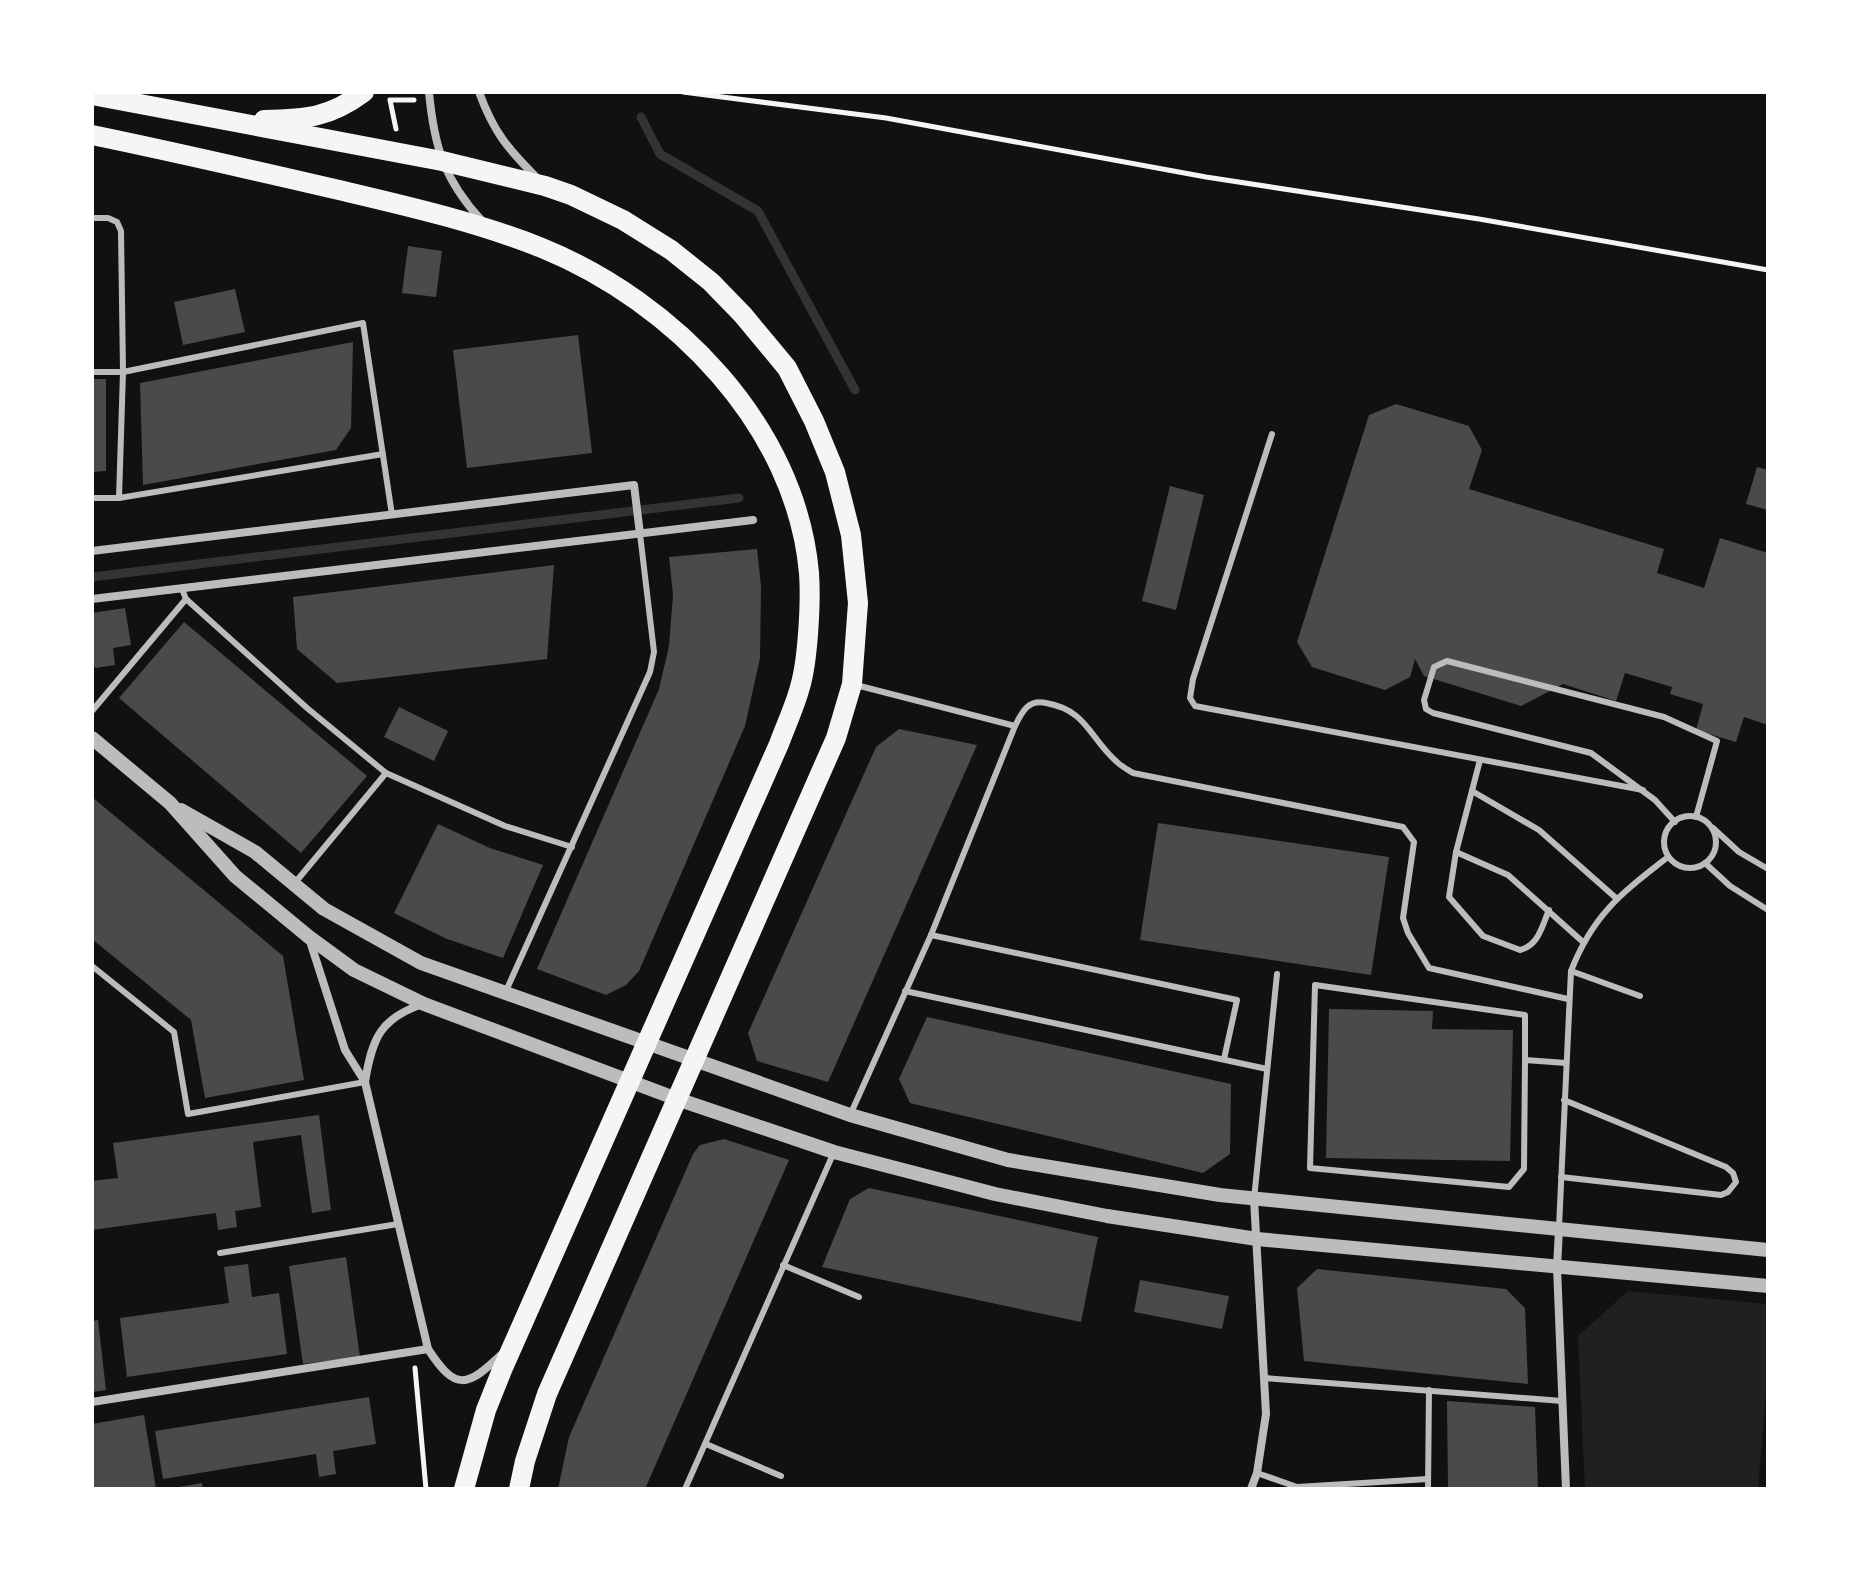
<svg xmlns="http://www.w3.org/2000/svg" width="1860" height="1581" viewBox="0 0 1860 1581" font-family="'Archivo Narrow',sans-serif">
<rect width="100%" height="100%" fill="#111"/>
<polygon fill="#202020" points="1628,1291 1768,1304 1768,1368 1758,1489 1585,1489 1578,1336"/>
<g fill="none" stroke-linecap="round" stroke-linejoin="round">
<g stroke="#333" stroke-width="9">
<polyline points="641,117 660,154 758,211 855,390"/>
<polyline points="92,577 739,498"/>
</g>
</g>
<g fill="#4a4a4a">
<polygon points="408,246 442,251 436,297 402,293"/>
<polygon points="235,289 245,332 183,345 174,302"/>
<polygon points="578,335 592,453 467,468 453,350"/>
<polygon points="353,342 351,428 336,450 143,485 140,383"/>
<polygon points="92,379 106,379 106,471 92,472"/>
<polygon points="1396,404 1469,426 1482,450 1469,489 1664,549 1657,573 1704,588 1720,538 1768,553 1768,725 1744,717 1736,742 1696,730 1703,704 1670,694 1672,687 1625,673 1616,701 1563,684 1521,706 1424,676 1415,659 1410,677 1385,690 1312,667 1297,642 1369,415"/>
<polygon points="1757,467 1768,470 1768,510 1746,504"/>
<polygon points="1170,486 1204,495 1176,610 1142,601"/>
<polygon points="757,549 761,586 760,658 745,726 639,971 626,985 606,995 537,969 659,689 669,646 673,595 669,557"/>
<polygon points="554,565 547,659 337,683 297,649 293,597"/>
<polygon points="125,608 131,645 113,648 115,665 96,668 92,665 92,613"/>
<polygon points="184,622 367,776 301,853 119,698"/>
<polygon points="399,707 448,731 434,761 384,737"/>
<polygon points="899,729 977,745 828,1082 757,1061 748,1033 876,747"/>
<polygon points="92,797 283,956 304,1080 205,1098 191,1020 92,939"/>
<polygon points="1158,823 1389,857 1371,975 1140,940"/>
<polygon points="438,824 490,848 543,865 503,958 447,939 394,913"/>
<polygon points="1329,1009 1433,1011 1432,1029 1513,1030 1510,1161 1326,1158"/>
<polygon points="927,1017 1231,1084 1230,1154 1203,1173 910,1103 899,1079"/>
<polygon points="319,1115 331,1210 312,1213 301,1135 253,1142 261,1207 235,1211 237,1227 218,1230 216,1213 92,1230 92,1181 118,1178 113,1143"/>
<polygon points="724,1139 789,1160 645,1489 558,1489 569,1437 693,1154 700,1145"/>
<polygon points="869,1188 1098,1237 1081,1322 822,1267 850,1199"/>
<polygon points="346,1257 360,1357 303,1364 289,1266"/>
<polygon points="248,1264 252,1297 279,1293 287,1354 127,1377 120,1318 229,1303 224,1267"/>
<polygon points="1317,1269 1506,1289 1525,1308 1528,1384 1304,1361 1297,1288"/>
<polygon points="1140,1280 1229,1296 1222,1329 1134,1312"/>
<polygon points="98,1320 106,1390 92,1392 92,1321"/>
<polygon points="369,1397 376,1444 333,1451 336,1474 319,1477 316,1454 163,1479 155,1431"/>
<polygon points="1447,1401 1535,1407 1538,1489 1448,1489"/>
<polygon points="144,1415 156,1489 92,1489 92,1424"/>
<polygon points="202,1483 203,1489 179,1489 179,1487"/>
</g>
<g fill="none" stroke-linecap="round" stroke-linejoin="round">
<g stroke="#f5f5f5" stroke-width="5">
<polyline points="683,92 886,118 1206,177 1479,219 1768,270"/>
<polyline points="396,129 390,100 414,100"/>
<polyline points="415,1368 426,1489"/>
</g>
<g stroke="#bcbcbc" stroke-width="6">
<polyline points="92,218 108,218 117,222 121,231 123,372 119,498"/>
<polyline points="92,372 123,372 363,323 392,515"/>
<polyline points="1272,434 1193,679 1190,698 1195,706 1643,790"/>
<polyline points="92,498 119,498 383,454"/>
<polyline points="182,589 186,599 307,708 386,773 505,826 572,847"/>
<polyline points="92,711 186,599"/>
<path d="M1015,726C1022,712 1028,699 1046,703C1087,710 1090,739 1117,762C1121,766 1128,770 1133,773L1403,827L1414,842L1403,918L1408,933L1429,968L1568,999"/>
<path d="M1480,760L1456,852L1449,897L1483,936L1520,950C1539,945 1542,926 1549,910"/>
<polyline points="1472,791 1539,830 1616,898"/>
<circle cx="1690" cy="842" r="26"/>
<polyline points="1675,822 1655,800 1591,753 1433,713 1426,709 1424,700 1434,667 1447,661 1664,717 1717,741 1696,817"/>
<polyline points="1713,828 1739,852 1768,869"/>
<polyline points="1456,852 1508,875 1583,942"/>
<polyline points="1705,863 1730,886 1768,910"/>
<polyline points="294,884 386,773"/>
<polyline points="931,935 1237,1000 1224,1059"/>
<polyline points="92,966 174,1032 188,1114 365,1082"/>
<polyline points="1571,971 1640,996"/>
<polyline points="905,991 1267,1069"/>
<polyline points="505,993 650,672 654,652 640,534"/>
<polyline points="1525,1060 1524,1169 1509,1187 1310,1168 1315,985 1525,1015 1525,1060 1566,1063"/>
<polyline points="851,1113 931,935 1015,726 856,685"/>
<polyline points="1561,1177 1721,1195 1728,1192 1736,1182 1733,1173 1726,1167 1564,1100"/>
<polyline points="1254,1199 1277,974"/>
<path d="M1559,1227L1571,971C1593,914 1622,893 1668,857"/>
<polyline points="220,1253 398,1224"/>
<polyline points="783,1265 859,1297"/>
<polyline points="1264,1378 1562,1401"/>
<polyline points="706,1444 781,1476"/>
<polyline points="1257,1473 1297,1487 1428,1479"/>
<polyline points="685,1489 834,1152"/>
<polyline points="1428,1489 1429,1390"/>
</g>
<g stroke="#bcbcbc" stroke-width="8">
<path d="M429,92C434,146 444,180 482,221"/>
<path d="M479,92C494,133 508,149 538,179"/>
<polyline points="92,551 634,485 640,534"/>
<polyline points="92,599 753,520"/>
<path d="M309,938L345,1050L365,1082L428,1349C456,1392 467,1387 501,1355"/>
<path d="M365,1082C372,1039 380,1018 423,1004"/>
<polyline points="1559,1230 1557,1267 1566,1489"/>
<polyline points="92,1402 428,1349"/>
<polyline points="1251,1489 1257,1473 1266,1414 1254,1199"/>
</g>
<g stroke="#bcbcbc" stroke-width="14">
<polyline points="92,738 170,803 235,876 309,937 354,970 424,1004 677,1099 834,1152 995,1194 1107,1216 1257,1239 1768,1286"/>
<polyline points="181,810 255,852 324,909 421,963 850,1115 1008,1160 1220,1195 1768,1250"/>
</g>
<g stroke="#f5f5f5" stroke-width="20">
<polyline points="92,95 442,161 545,186 571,195 623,220 671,250 711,282 743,315 787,368 814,421 835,472 851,535 858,603 852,684 836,738 547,1394 525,1461 519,1489"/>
<path d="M264,120C306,119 329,118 364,92"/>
<path d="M92,135C175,152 257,171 339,190C407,206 477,222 542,248C674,302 796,426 809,573C811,602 808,660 800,687C795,706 786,725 779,744L502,1370L486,1410L464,1489"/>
</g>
</g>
<rect width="1860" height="1581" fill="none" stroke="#ffffff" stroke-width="188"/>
</svg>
